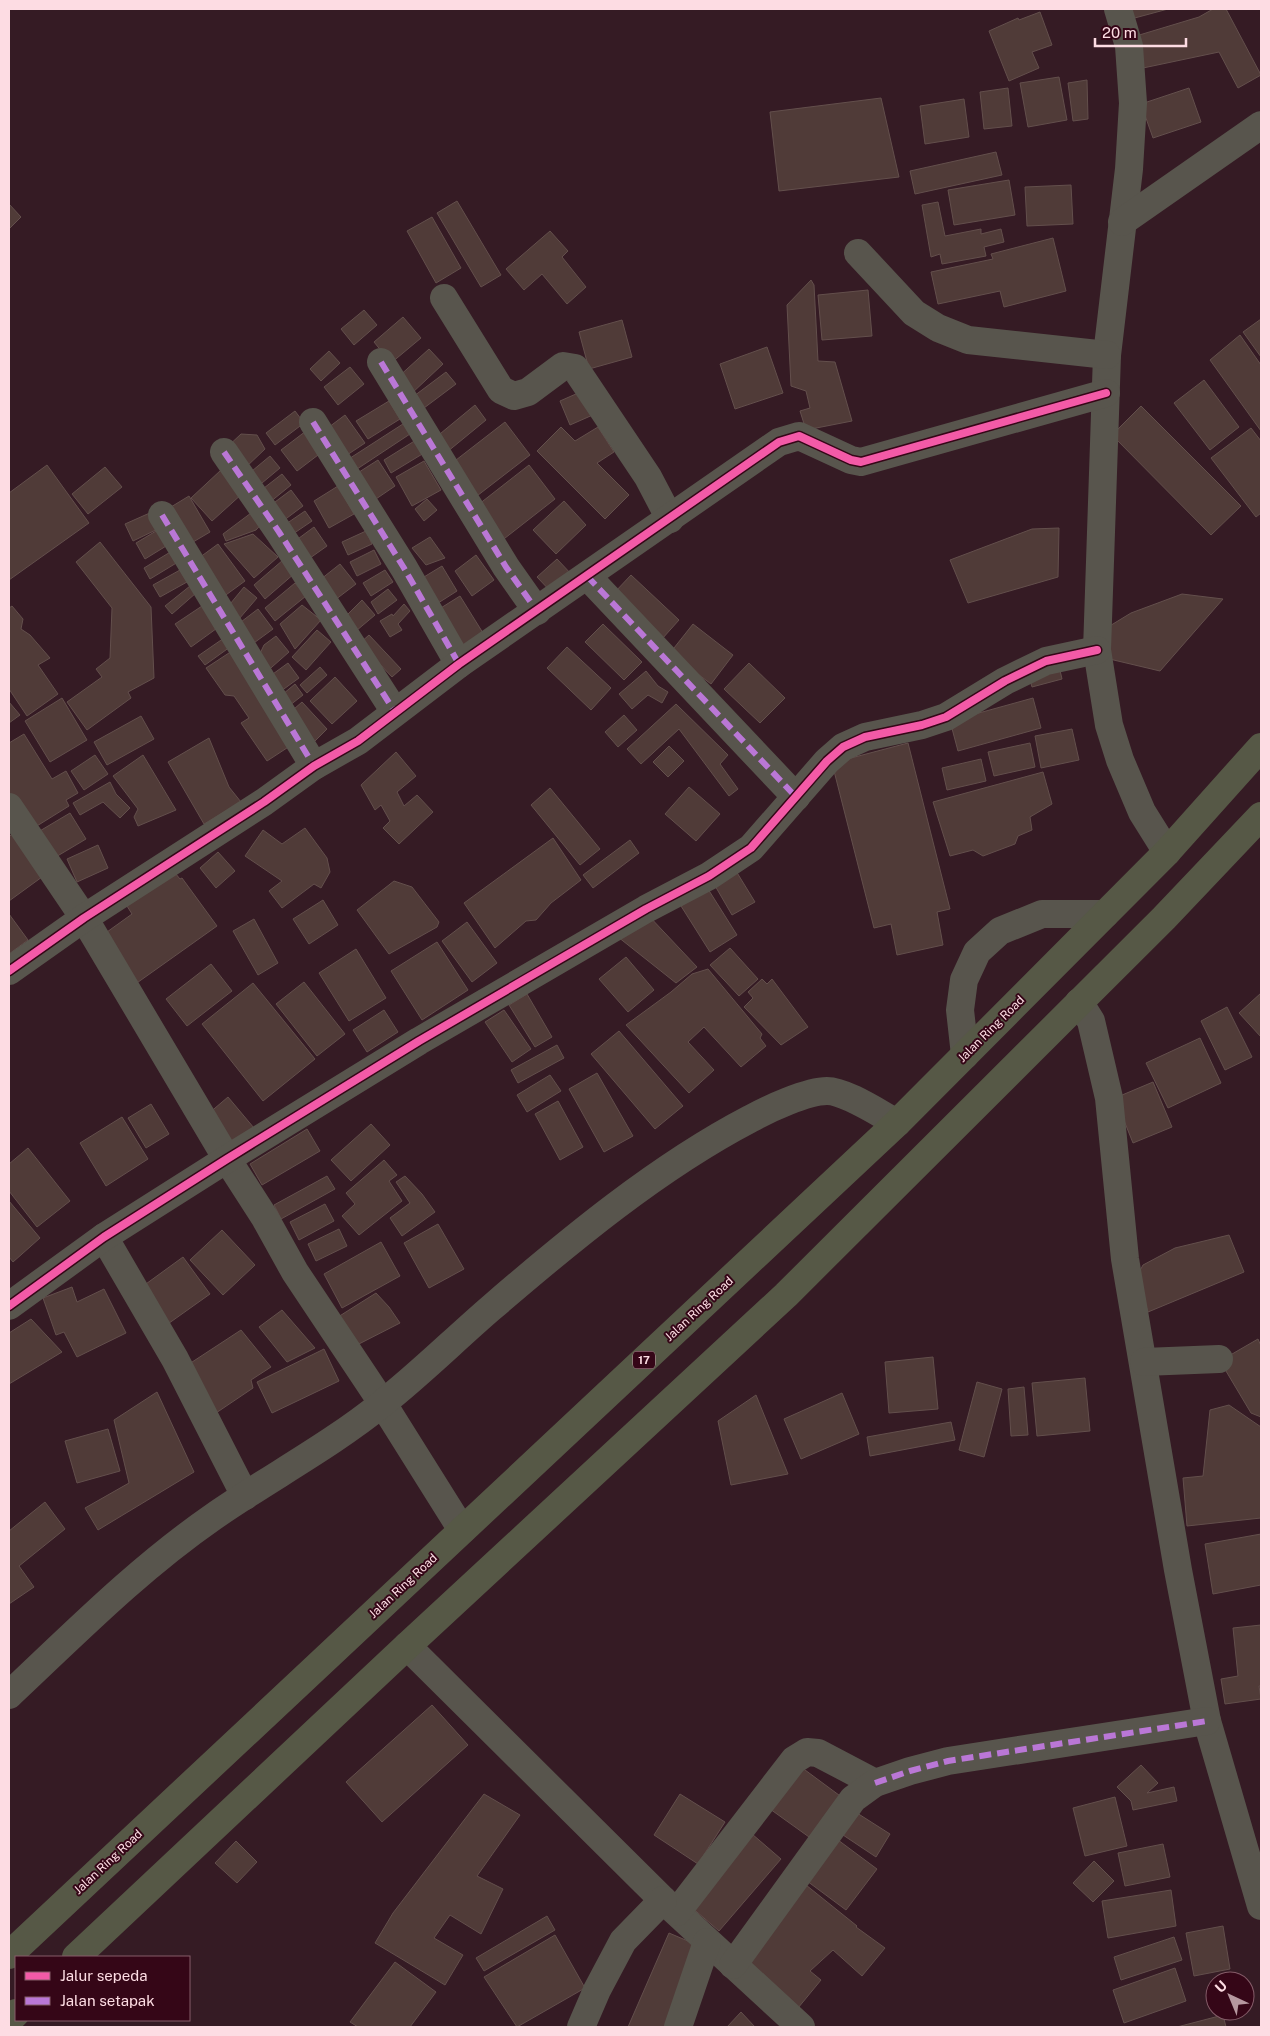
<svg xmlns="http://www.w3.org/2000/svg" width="1270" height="2036" viewBox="0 0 1270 2036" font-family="'Public Sans',sans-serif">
<rect width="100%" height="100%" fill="#351b24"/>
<g fill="#503b38" stroke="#634f4c">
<polygon points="1129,9 1168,9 1131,19"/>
<polygon points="1213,9 1226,9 1261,75 1238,88 1219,52 1143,68 1136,36 1199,17"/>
<polygon points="1040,12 1052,45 1032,52 1039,68 1009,81 989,31 1018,18 1019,20"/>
<polygon points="1059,77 1067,120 1028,127 1020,83"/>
<polygon points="1087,80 1088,119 1073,121 1068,83"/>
<polygon points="1008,88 1012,126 984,129 980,92"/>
<polygon points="1189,88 1201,122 1153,138 1141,104"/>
<polygon points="881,98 899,177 779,191 770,112"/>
<polygon points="964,99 969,137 925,144 920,106"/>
<polygon points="996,152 1002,175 915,194 910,171"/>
<polygon points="1009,180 1015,215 954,225 948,190"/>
<polygon points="1071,185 1073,224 1027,226 1025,187"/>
<polygon points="457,201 501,275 481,287 437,213"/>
<polygon points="938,202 945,236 981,229 981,234 1001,229 1004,242 984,247 986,256 942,264 940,254 931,257 922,205"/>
<polygon points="9,204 21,217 9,229"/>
<polygon points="432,217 461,268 436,283 407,231"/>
<polygon points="550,231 568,251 562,257 586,287 567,304 542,274 524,290 506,269"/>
<polygon points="1053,238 1066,291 1004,307 1000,291 938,304 931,272 993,259 991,254"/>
<polygon points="811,280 814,285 818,361 835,362 852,421 806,430 800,411 810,408 806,391 791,386 787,305"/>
<polygon points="868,290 872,336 822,340 818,295"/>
<polygon points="364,310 377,325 354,345 341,329"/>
<polygon points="403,317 421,338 391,363 374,342"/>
<polygon points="1261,319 1261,357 1243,332"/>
<polygon points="622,320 632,357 589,369 579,332"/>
<polygon points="1240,335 1261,365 1261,431 1210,360"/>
<polygon points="767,347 783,393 735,409 720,364"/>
<polygon points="429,349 443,364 411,394 396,379"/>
<polygon points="329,351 340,363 321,381 310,369"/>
<polygon points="350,367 364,384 338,405 324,387"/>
<polygon points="446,372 456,384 420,411 410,399"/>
<polygon points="1204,380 1239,427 1210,450 1174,403"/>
<polygon points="585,390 595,414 570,425 560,401"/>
<polygon points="389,401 400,419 368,439 356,421"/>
<polygon points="475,405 486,420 447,452 435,438"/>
<polygon points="1141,406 1241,506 1211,535 1112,435"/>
<polygon points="295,411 304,423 275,445 266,433"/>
<polygon points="345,415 365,443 344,457 325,430"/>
<polygon points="406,422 413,432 351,473 344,462"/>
<polygon points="505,422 530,455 473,499 447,467"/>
<polygon points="561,427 575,441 598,427 614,452 597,463 629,495 605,519 537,451"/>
<polygon points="1251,428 1261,441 1261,513 1256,517 1211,458"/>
<polygon points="306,431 322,452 297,471 281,450"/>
<polygon points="241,434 257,435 265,449 244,469 225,449"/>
<polygon points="416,440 424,453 391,473 384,460"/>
<polygon points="270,456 280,468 256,488 246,476"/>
<polygon points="378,460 395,486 373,501 356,474"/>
<polygon points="424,461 441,490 412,506 396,477"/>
<polygon points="47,465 89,523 9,580 9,493"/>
<polygon points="529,465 555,499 500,542 474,508"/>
<polygon points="105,467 122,487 88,514 72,494"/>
<polygon points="221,470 243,493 212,521 191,498"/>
<polygon points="282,474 291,485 264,507 255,495"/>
<polygon points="338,486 354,514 329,528 314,501"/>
<polygon points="291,490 303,506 279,524 267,508"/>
<polygon points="189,496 210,532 188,545 166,510"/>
<polygon points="427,499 437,510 424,521 415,509"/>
<polygon points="564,501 586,525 556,554 533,530"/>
<polygon points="259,507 267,518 256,530 226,541 223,534"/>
<polygon points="305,511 312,521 290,536 283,526"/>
<polygon points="152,512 160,528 133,541 125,524"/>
<polygon points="314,527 327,546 303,563 291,544"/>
<polygon points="161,528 171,543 145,559 136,543"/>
<polygon points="1059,528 1058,577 968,603 950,560 1032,529"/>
<polygon points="366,531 372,544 348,555 342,542"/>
<polygon points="253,534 278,557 254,578 224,544"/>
<polygon points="430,537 445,558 426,565 412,548"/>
<polygon points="100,542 151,607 154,678 128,692 131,698 87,730 67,702 102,677 96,669 110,658 112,608 76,562"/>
<polygon points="218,544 245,581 219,600 192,563"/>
<polygon points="374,550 381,564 357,576 350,562"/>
<polygon points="172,551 178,562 150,579 144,568"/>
<polygon points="476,555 494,580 472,596 455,571"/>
<polygon points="557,559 573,576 554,595 537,577"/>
<polygon points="283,560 295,573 265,599 254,585"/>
<polygon points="340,564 356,584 331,603 316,583"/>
<polygon points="442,566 457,591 435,605 419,580"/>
<polygon points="180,570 187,582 160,597 153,585"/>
<polygon points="385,570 393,582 371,596 363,583"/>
<polygon points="631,575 679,620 662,639 614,593"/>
<polygon points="295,583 306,596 275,621 265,608"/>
<polygon points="190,586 196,593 172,614 165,606"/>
<polygon points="244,587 257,598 239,619 226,609"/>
<polygon points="388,589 397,600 378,614 371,602"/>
<polygon points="1182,594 1223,599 1160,671 1101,657 1108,627 1131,613"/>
<polygon points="460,596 488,641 464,656 436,611"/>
<polygon points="362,600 375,615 350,636 343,619"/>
<polygon points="205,604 220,626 191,647 175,624"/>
<polygon points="404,604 410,611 398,624 402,630 390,637 380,621 392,614 393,616"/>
<polygon points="302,605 321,620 295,649 280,624"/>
<polygon points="12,606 23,619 21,629 30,635 50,658 38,665 58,694 27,716 9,689 9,608"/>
<polygon points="258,609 273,629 247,648 233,628"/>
<polygon points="603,624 642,662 624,680 585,642"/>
<polygon points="693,624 733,655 711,684 670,653"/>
<polygon points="317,630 331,642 306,670 292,657"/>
<polygon points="369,635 401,669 392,677 360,643"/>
<polygon points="276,636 289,652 264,674 256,662 264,645"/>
<polygon points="224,638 230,647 205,665 198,656"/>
<polygon points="567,647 611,688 591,710 547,668"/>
<polygon points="232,651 293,744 267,761 241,723 249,718 234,696 225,695 206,668"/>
<polygon points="288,663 299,678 277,694 266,679"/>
<polygon points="749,663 785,698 760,723 724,689"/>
<polygon points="1059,666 1062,679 1032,687 1028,673"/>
<polygon points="320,667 327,675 307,693 300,685"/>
<polygon points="646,671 658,686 668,692 662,703 648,695 632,709 619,694"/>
<polygon points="335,677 357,701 332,724 310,701"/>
<polygon points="295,684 303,695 285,709 277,699"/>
<polygon points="62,698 87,740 50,762 25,721"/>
<polygon points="1033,698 1041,728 958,751 950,721"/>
<polygon points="9,702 20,715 9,723"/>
<polygon points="302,702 327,729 312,744 286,716"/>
<polygon points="676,704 728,755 720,764 738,789 729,796 679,729 641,764 627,749"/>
<polygon points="624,715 637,730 618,747 605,732"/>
<polygon points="141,716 154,739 107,765 94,742"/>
<polygon points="1072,729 1079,760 1041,768 1035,736"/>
<polygon points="24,734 52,779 66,771 78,793 66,800 69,806 32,829 9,794 9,743"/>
<polygon points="209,738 229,787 241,802 204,824 168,762"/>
<polygon points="908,743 950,909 937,912 943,945 897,955 891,924 874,928 832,763"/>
<polygon points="1030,743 1035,767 994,776 988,752"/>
<polygon points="669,746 684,761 668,777 653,762"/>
<polygon points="396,752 416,776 397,792 404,806 417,795 433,812 399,844 383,828 390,821 381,805 375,810 361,785"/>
<polygon points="95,755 108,774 84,790 71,771"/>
<polygon points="143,755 176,810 138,826 134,817 138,809 113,776"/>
<polygon points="981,759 986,781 947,790 942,768"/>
<polygon points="1043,772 1052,804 1030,817 1032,830 1018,836 1015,844 983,856 973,850 950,856 933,802"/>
<polygon points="110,782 116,794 130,808 120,818 103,802 80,815 73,803"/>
<polygon points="689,787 720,814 696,841 665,814"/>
<polygon points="550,788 600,849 580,865 531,805"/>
<polygon points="70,813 86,839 49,861 33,835"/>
<polygon points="305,828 327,858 330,872 321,888 314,884 282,908 269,891 282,881 245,856 263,830 282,844"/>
<polygon points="12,834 42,877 9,901 9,837"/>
<polygon points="553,838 581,880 551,903 536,920 526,921 495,948 464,903"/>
<polygon points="630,840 639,853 593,888 583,875"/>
<polygon points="98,845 108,868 77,882 67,859"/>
<polygon points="218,852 235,871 216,888 200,868"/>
<polygon points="736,871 755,902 732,915 714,884"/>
<polygon points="175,873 180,879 182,878 217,926 134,985 100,937 132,914 127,906"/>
<polygon points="394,881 412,887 439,922 437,927 389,954 357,910"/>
<polygon points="708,889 737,935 710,952 681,906"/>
<polygon points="323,900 338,925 309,944 293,919"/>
<polygon points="9,914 28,940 9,954"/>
<polygon points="647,914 697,967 676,983 618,937"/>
<polygon points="254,919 278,963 258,975 233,931"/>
<polygon points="467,922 497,963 472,982 442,941"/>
<polygon points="437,942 468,990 422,1020 391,971"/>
<polygon points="730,948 758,979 739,996 710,965"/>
<polygon points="356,949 386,998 349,1021 319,973"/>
<polygon points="626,957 654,990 628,1012 599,979"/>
<polygon points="211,964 232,991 187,1026 166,999"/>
<polygon points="708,969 762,1034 760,1038 766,1046 741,1067 704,1027 688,1042 714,1070 689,1093 626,1025 671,992 692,974"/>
<polygon points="762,979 767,984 772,979 808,1027 781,1045 744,1007 753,998 748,992"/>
<polygon points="304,982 345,1034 317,1056 276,1004"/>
<polygon points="253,983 315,1059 263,1101 202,1024"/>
<polygon points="1261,993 1261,1037 1239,1013"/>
<polygon points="527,994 552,1037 535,1047 509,1005"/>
<polygon points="1227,1007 1252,1057 1225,1070 1201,1021"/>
<polygon points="384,1010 398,1032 367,1052 353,1030"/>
<polygon points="504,1010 531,1049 512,1062 485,1022"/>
<polygon points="619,1031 683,1106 655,1129 591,1054"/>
<polygon points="1200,1038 1221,1083 1168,1108 1146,1063"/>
<polygon points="557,1045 564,1058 518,1083 511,1070"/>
<polygon points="597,1073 633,1136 604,1152 569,1089"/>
<polygon points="550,1075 561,1091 527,1112 517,1095"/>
<polygon points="1153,1082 1172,1127 1133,1143 1115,1098"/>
<polygon points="228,1097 254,1128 235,1145 208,1114"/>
<polygon points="558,1101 583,1147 560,1160 535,1114"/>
<polygon points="151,1104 169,1134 146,1148 128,1118"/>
<polygon points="122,1117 148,1159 106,1186 80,1143"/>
<polygon points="371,1124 390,1145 351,1181 331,1160"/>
<polygon points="307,1129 320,1151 262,1185 250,1164"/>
<polygon points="28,1148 70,1201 37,1227 9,1191 9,1164"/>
<polygon points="384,1160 397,1175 389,1181 402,1201 359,1235 342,1216 355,1204 346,1193"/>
<polygon points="327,1176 335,1189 281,1219 274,1205"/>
<polygon points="405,1176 422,1194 435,1212 402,1236 390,1218 410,1203 396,1182"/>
<polygon points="9,1201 40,1238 13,1262 9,1257"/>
<polygon points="325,1204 334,1221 299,1240 290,1222"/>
<polygon points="438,1224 464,1269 429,1288 404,1243"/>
<polygon points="339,1229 347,1246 316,1261 308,1244"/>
<polygon points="222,1230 255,1265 223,1295 190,1260"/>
<polygon points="1229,1235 1244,1272 1148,1312 1136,1278 1143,1265 1175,1248"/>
<polygon points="381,1242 400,1276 342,1308 324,1274"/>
<polygon points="183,1257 210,1294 165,1326 139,1289"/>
<polygon points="72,1287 77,1302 104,1289 126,1333 77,1357 64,1332 56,1335 43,1298"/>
<polygon points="376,1293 389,1307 400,1323 353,1347 338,1317"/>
<polygon points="282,1310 315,1348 287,1362 259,1327"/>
<polygon points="31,1319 62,1352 9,1384 9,1333"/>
<polygon points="241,1330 271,1367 251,1380 253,1388 213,1415 186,1366"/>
<polygon points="1258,1339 1261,1346 1261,1417 1251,1413 1220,1361"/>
<polygon points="324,1349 339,1381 272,1413 257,1382"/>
<polygon points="933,1357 938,1409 889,1413 885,1362"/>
<polygon points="1085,1378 1090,1431 1037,1436 1032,1383"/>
<polygon points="977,1382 1002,1389 984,1457 959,1450"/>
<polygon points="1024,1387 1028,1435 1011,1436 1008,1389"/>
<polygon points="157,1392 194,1472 98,1530 85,1508 129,1483 114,1420"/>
<polygon points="842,1393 859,1434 801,1459 784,1419"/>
<polygon points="756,1395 788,1474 731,1485 718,1421"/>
<polygon points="1229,1405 1261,1427 1261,1518 1187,1526 1183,1478 1203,1476 1210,1410"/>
<polygon points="951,1422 955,1440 870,1456 867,1437"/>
<polygon points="108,1429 120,1471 77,1483 65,1441"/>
<polygon points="45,1502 65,1529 19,1566 34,1587 9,1604 9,1531"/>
<polygon points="1261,1534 1261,1585 1213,1594 1205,1544"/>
<polygon points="1261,1625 1261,1686 1259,1686 1261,1699 1225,1704 1221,1679 1238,1676 1233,1628"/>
<polygon points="432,1705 468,1745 382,1822 346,1782"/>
<polygon points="1141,1765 1158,1783 1147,1793 1174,1787 1177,1801 1133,1810 1131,1801 1117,1787"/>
<polygon points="801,1767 847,1801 816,1842 770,1809"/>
<polygon points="484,1794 520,1815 477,1876 503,1889 481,1934 450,1915 434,1938 463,1955 445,1985 375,1943 393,1913"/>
<polygon points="680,1794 725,1822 698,1864 654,1835"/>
<polygon points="1115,1797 1127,1846 1085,1856 1073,1808"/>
<polygon points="857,1813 890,1834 876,1857 843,1835"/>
<polygon points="752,1834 781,1859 719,1931 690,1906"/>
<polygon points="838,1840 877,1869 846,1910 807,1881"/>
<polygon points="236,1841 257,1862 237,1883 215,1863"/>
<polygon points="1163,1844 1170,1877 1125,1886 1118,1853"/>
<polygon points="1094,1861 1114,1881 1093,1902 1073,1883"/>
<polygon points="806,1885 857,1926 856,1927 885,1948 862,1976 833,1950 810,1971 821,1980 798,2008 745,1964"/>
<polygon points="1171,1890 1176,1926 1108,1938 1102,1901"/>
<polygon points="547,1916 555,1930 484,1971 476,1958"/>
<polygon points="1223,1926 1230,1969 1194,1976 1186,1933"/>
<polygon points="669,1933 702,1947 667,2027 628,2027"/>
<polygon points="555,1935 585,1988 517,2027 484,1977"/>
<polygon points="1174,1937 1182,1960 1121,1980 1114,1957"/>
<polygon points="395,1962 436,1992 410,2027 358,2027 350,2022"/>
<polygon points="1175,1968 1186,2001 1124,2023 1113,1990"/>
<polygon points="741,2012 755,2027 727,2027"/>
<polygon points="1223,2015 1226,2027 1177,2027"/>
</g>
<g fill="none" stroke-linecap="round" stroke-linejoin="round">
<g stroke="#58554d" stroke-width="28">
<polyline points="1118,9 1129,46 1133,103 1129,169 1107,355 1097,650 1109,725 1120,760 1142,812 1167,852"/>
<polyline points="1122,222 1261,125"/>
<polyline points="858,253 914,313 938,328 968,340 1107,355"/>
<polyline points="444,298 501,390 514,396 528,392 563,366 575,368 648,477 670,519"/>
<polyline points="381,362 506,567 537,611"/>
<polyline points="313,422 404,568 459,664"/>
<polyline points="224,452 279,532 395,712"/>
<polyline points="162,515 314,766"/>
<polyline points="587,576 796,797"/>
<polyline points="9,807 84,918 227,1159 265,1218 295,1272 383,1404 462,1530"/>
<polyline points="9,971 84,918 264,802 314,766 358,741 459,664 779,442 799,436 851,460 861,462 1106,393"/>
<polyline points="1079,1002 1091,1021 1109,1098 1125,1259 1178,1570 1207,1721 1261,1906"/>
<polyline points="965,1055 960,1010 964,980 977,952 1000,931 1042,914 1105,914"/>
<polyline points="104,1237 175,1359 245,1496"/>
<polyline points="9,1306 104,1237 227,1159 419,1041 646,909 709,876 751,848 827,761 843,747 865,737 922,725 946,717 1005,681 1046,661 1097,650"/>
<polyline points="1144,1362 1219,1359"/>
<polyline points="407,1646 663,1900 801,2027"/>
<path d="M9,1695C75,1633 138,1569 213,1517C269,1478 330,1446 383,1403C421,1373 455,1339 491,1308C570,1240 658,1167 750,1119C768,1109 807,1091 827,1091C846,1091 880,1114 897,1123"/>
<polyline points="677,1912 794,1760 807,1752 818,1753 875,1783"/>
<polyline points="733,1965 853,1799 875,1783 910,1771 948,1761 1207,1721"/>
<polyline points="581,2027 597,1990 623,1941 663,1900"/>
<polyline points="678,2027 707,1942"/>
</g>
<g stroke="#565846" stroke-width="28">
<polyline points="9,1955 897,1123 1167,852 1261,747"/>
<polyline points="76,1957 407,1646 786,1295 1164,918 1261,816"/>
<polyline points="9,2020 16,2013"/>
</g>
<g stroke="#ba77d6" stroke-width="6" stroke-dasharray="12 6" stroke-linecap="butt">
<polyline points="381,362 506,567 537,611"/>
<polyline points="313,422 404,568 459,664"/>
<polyline points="224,452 279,532 395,712"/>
<polyline points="162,515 314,766"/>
<polyline points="587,576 796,797"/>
<polyline points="875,1783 910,1771 948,1761 1207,1721"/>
</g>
<defs>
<g id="cycleway">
<polyline points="9,971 84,918 264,802 314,766 358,741 459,664 779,442 799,436 851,460 861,462 1106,393"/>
<polyline points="9,1306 104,1237 227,1159 419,1041 646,909 709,876 751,848 827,761 843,747 865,737 922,725 946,717 1005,681 1046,661 1097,650"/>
</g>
</defs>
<use href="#cycleway" stroke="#350617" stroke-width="11"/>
<use href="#cycleway" stroke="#f35aa7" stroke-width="8"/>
</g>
<g text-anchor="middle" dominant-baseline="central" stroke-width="4" stroke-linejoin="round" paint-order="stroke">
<rect fill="#350617" stroke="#c19ca6" stroke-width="1" x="633" y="1351.5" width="22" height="17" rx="4"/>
<g font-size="11" font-weight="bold" fill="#fddce3">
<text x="644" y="1360">17</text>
</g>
<g font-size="12" fill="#fddce3" stroke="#350617">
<text transform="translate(991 1029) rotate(-45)">Jalan Ring Road</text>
<text transform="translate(699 1309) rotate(-43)">Jalan Ring Road</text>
<text transform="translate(403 1586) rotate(-43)">Jalan Ring Road</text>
<text transform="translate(108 1862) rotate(-43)">Jalan Ring Road</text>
</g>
</g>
<rect width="1270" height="2036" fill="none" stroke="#fddce3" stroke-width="20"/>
<rect x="15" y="1956" width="175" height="65" fill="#350617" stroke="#855c69"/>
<rect x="25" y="1972" width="25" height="8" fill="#f35aa7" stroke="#855c69"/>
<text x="60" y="1981" font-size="15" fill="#fddce3">Jalur sepeda</text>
<rect x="25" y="1997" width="25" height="8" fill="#ba77d6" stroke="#855c69"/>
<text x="60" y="2006" font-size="15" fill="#fddce3">Jalan setapak</text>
<g transform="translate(1230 1996) rotate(316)"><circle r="24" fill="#350617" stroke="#855c69"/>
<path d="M0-4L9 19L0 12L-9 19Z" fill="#b798a0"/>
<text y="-8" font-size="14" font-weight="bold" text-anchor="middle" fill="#fddce3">U</text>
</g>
<path d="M1095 38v8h91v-8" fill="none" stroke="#fddce3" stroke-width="2.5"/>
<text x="1102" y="38" font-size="15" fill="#fddce3" stroke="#350617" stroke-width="4" paint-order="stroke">20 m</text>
</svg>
